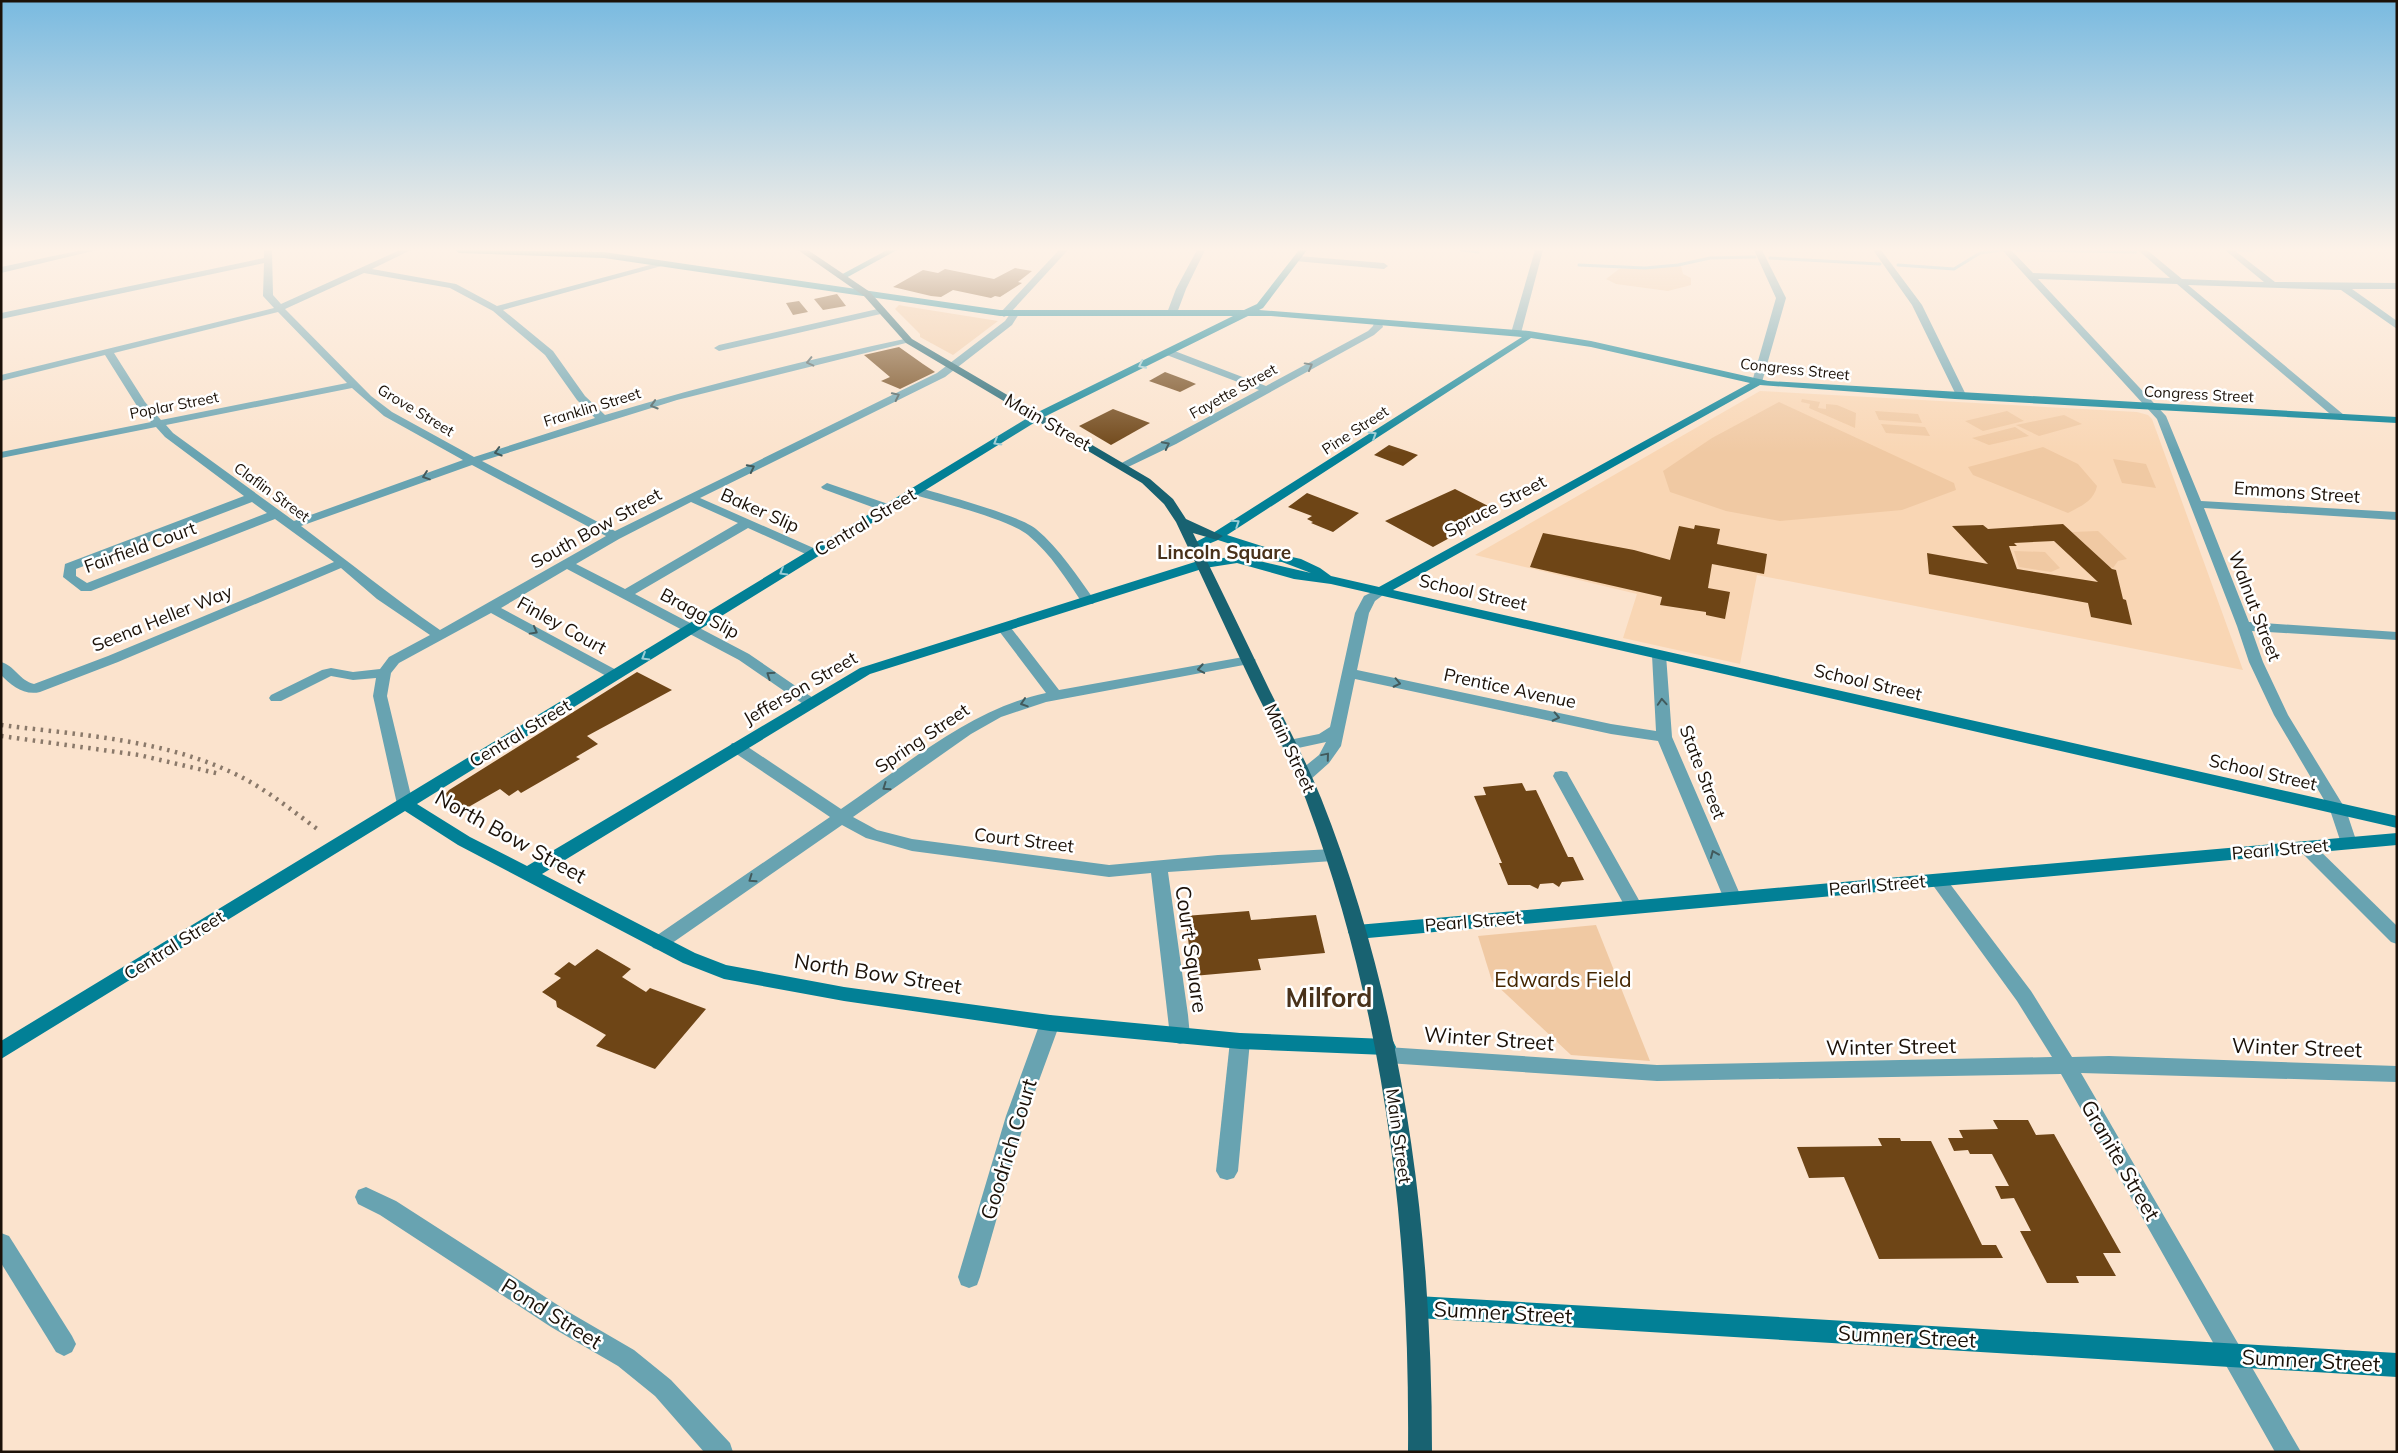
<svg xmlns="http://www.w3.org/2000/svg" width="2398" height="1453" viewBox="0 0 2398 1453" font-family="Mulish,sans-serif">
<rect width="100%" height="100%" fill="#fbe3cd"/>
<polygon fill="#f9d6b4" points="1760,391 2137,412 2148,415 2152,419 2243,670 1757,575 1740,664 1623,638 1637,594 1475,555"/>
<g fill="#f0c9a3">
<polygon points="1675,265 1681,266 1683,274 1691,278 1691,285 1668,291 1616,284 1606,279 1619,269"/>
<polygon points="899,305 904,306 998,321 953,355 920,337 920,334 895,309"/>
<polygon points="1802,399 1820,402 1818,408 1826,409 1826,404 1837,405 1856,413 1855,428 1809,408 1810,404 1801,402"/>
<polygon points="1779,402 1954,483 1956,490 1902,510 1780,521 1726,511 1670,492 1663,471 1712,438"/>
<polygon points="1875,411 1918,414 1922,423 1879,420"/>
<polygon points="2007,411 2024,421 1983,431 1965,421"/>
<polygon points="2064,415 2082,424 2039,436 2016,425"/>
<polygon points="1881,424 1925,427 1930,436 1886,433"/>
<polygon points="2015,427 2029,436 1989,445 1972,438"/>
<path d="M2043,447L2078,464L2097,486C2094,501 2081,506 2068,513L1973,475L1968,467Z"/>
<polygon points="2113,459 2146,464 2156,488 2122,483"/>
<polygon points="2098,531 2127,559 2118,561 2113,568 2109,566 2072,532"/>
<polygon points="2014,551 2045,552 2060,568 2051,572 2019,567"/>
<polygon points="1596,925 1650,1061 1571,1055 1492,981 1478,936"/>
</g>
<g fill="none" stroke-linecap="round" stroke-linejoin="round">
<g stroke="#72c2d5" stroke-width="3">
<polyline points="1461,250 1478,252"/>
<polyline points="2016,250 2136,252"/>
<polyline points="2236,250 2253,250"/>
<polyline points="1770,258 1880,264"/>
<polyline points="1579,265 1645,268 1678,265 1710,258 1755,257"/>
<polyline points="1898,265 1954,269 1980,253 2002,250"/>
</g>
</g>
<g fill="#6e4516" fill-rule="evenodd">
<polygon points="1015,268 1032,271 1018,282 1022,283 1000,297 995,296 991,298 953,290 941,297 931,296 893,287 923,270 938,273 945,269 994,279"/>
<polygon points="837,294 846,306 823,310 814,299"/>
<polygon points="799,301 808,312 793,315 786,303"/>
<polygon points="899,347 923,364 935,372 900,389 881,381 890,377 864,355"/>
<polygon points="1165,372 1189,381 1196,384 1180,392 1149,381"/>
<polygon points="1113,409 1150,423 1111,445 1079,426"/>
<polygon points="1389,445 1407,451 1418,455 1403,466 1374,455"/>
<polygon points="1455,489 1494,509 1470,522 1475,524 1433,547 1385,521"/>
<polygon points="1307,493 1359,513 1333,532 1311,523 1313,522 1307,519 1312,516 1288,507"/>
<path d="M2063,524L2112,569L2116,570L2123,599L2126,600L2132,625L2091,617L2088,603L1929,574L1927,553L1988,564L1952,526L1983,525L1988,529ZM2054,541L2098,582L2017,569L2009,546H2017L2014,543Z"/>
<polygon points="1695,525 1720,529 1717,544 1767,554 1764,574 1712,564 1708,588 1730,592 1725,619 1706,615 1706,612 1660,605 1662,597 1530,567 1543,533 1634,550 1670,560 1679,526 1694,529"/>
<polygon points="637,672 672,690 587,736 598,744 576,757 580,759 521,793 518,790 509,796 500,789 458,813 442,802 443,797 449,790"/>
<polygon points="1522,783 1526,791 1536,790 1568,857 1573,857 1584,880 1562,882 1559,887 1553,883 1540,884 1538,889 1530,885 1508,885 1499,863 1502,863 1474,796 1486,795 1483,787"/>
<polygon points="1249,911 1251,920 1316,915 1325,953 1258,959 1261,970 1193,976 1185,916"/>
<polygon points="597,949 631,969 622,977 646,992 650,988 706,1009 655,1069 596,1046 606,1035 557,1007 556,1001 542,992 561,978 554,974 569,962 575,966"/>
<polygon points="1993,1120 2028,1120 2036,1135 2054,1134 2121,1253 2103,1253 2116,1276 2076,1276 2079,1283 2047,1283 2020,1231 2031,1231 2014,1198 2001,1199 1995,1186 2009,1186 1992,1154 1970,1154 1968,1150 1954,1151 1948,1138 1963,1138 1959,1130 1998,1129"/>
<polygon points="1878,1138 1900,1138 1901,1141 1931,1141 1982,1245 1996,1245 2003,1258 1879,1259 1844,1177 1809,1178 1797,1147 1882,1146"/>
</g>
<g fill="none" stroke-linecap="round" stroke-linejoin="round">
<g fill="#68a3b1" fill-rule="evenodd">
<polygon points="82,250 97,250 1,273 1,267"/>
<path d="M264,250H272L273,295L281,304L400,250H411L372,269L456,284L497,306L665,261V265L503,310L553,351L585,396L605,415C705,385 806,360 909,338L914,341L677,400L482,461L615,531L937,373L1005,321L1010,314L1004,317L999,314L1001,312L1059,250H1068L1011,312L1019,314L1012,325L945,377L700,498L818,550L820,553L818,556H810L748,528L635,594L749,654L816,700L818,703L816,706H806L739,660L567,569L501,608L620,672L622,675L615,679L610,678L491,613L399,663L391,673L387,696L413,804L411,808H399L397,804L373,696L376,678L353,680L331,676L281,701H271L269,698L271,695L322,670L331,668L353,672L380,669L389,657L430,635L377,599L341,568L118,662L40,692C24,696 11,685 1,675V662C14,665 20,681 34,684L108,656L334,562L275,519L91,591H81L63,577L65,564L244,496L165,437L156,427L1,458V452L151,422L137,406L105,355L1,381V375L274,308L263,296L264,263L1,319V313L264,258ZM364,273L450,288L493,311L545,355L577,400L595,418L474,457L392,412L371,396L285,309ZM278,312L347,383L161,420L145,402L114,353ZM352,388L384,416L463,460L294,521L173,433L166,425ZM472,465L606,536L440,630C392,597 348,561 301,526ZM252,502L267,513L87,583L76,576V569ZM691,502L738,523L625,589L576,564L619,539Z"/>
<polygon points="1197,250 1205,250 1186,289 1177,313 1169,315 1167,313 1176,289"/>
<polygon points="1535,250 1543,250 1521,333 1516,336 1511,333"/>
<polygon points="1754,250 1762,250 1786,298 1762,382 1757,385 1752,382 1776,298"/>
<polygon points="1873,250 1881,250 1922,305 1967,397 1966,399 1958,399 1957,397 1912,305"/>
<polygon points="2002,250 2011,250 2033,273 2170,278 2138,250 2147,250 2182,279 2264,282 2225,250 2234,250 2275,282 2397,283 2397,289 2352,289 2397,321 2397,329 2341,290 2188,285 2344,415 2344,419 2336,419 2177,284 2038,279 2166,416 2201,501 2397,512 2397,520 2204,508 2249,622 2397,632 2397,640 2252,631 2263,662 2288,715 2346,810 2357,843 2355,847 2349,849 2343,847 2341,843 2330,810 2274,715 2249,662 2237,626 2157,419"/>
<polygon points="1298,256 1384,263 1388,266 1384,269 1295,261 1294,259"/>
<polygon points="882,308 885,309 885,313 719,351 714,348 719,345"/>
<polygon points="1375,320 1381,320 1383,327 1374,335 1176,444 1126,468 1122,469 1116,466 1259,390 1164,354 1164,350 1172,350 1266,386 1368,331 1373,326"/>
<polygon points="827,483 891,505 893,508 887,512 883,511 823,489 821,487"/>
<path d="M916,487C941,494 1019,515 1036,529C1060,549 1077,576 1095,601L1093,604H1083C1067,580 1051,554 1028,535C1009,519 938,502 912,494L910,491L912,488Z"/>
<polygon points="1380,588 1387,592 1375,601 1369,613 1357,670 1611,724 1656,731 1652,655 1654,652 1664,652 1666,655 1672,737 1742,899 1739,904 1733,905 1727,904 1724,899 1658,741 1611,734 1355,679 1341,746 1329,763 1310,780 1298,780 1296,776 1298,772 1319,755 1326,742 1289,750 1284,749 1281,745 1284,741 1319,734 1330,727 1355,613 1364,596"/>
<path d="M1003,623L1008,624L1059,690L1249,656L1256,660L1249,664L1046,702L1001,717L971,734L853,817L877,830L912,839L1109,865L1218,855L1333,849L1339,851L1341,855L1339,859L1333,861L1168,872L1188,1015L1190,1036L1187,1042L1180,1044L1173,1042L1170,1036L1151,873L1109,877L912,851L866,838L842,825L665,948L659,950L653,948L650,943L653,938L830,817L732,751L729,747L732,743H742L841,809C903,767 972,708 1046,693L996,627Z"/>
<polygon points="1561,771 1567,772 1569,776 1640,902 1643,907 1640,912 1634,914 1628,912 1553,776 1555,772"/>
<polygon points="2306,841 2312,843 2397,926 2397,944 2391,942 2300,851 2298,847 2300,843"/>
<polygon points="1938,874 1944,876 2031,991 2072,1057 2109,1056 2397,1066 2397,1082 2081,1073 2301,1452 2275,1452 2061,1074 1657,1081 1387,1063 1380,1061 1377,1055 1380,1049 1387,1047 1657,1065 2052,1057 2017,1001 1932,884 1929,880 1932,876"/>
<polygon points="1050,1015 1057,1018 1060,1023 1026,1116 980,1277 977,1285 969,1288 961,1285 958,1277 1006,1116 1040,1023 1043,1018"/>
<polygon points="1240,1033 1247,1035 1250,1041 1238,1171 1234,1178 1227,1180 1220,1178 1216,1171 1230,1041 1233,1035"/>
<polygon points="366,1187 396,1201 567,1311 634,1350 671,1380 730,1443 733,1452 704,1452 655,1396 618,1366 551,1327 380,1215 358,1204 355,1197 358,1190"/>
<polygon points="1,1233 9,1236 72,1336 76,1344 72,1352 64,1356 56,1352 1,1263"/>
</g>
<g fill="#028096" fill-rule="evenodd">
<path d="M455,250L604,252L1000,310H1244L1257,304L1299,250H1307L1263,308L1259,310L1529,331L1591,341L1768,381L2397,417V423L1955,399L1760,385L1393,590L2397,816V828L1331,584L1294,579L1237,563L1205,568L870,674L542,874L695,953L726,965L844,987L1050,1015L1240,1033L1386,1039L1393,1041L1396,1047L1393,1053L1386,1055L1240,1049L1050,1031L844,1001L724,979L683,963L458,845L405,811L1,1059V1041L1034,414L1233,316H1000L604,258L459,253ZM1248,316H1271L1522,337L1213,533L1188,546L1194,550L1218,540L1252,551L1241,553L1239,556L1198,561L860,668L527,866L470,837L417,804L1042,418ZM1531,338L1591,347L1750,383L1379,587L1331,576L1320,568L1301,559L1270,552L1268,548L1227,535ZM1251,559L1282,562L1311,573Z"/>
<polygon points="887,250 897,250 844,279 837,277"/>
<polygon points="2397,833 2397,845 1357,939 1351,937 1348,932 1351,927 1357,925"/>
<polygon points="1417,1296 2397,1353 2397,1377 1417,1318 1409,1315 1406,1307 1409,1299"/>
</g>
<path fill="#186271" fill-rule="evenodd" d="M798,250H808L870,292L912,339L1150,479L1173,499L1186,519L1223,536L1217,540L1193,533C1219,585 1244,637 1269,689C1287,725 1306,761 1321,798C1404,1007 1432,1229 1432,1452H1408C1410,1226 1385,1013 1306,800C1292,762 1273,726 1255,690C1228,634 1203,578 1176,522L1164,504L1142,483L906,343L864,296Z"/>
<g stroke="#8a796a" stroke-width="4.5" stroke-dasharray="2.5 5.5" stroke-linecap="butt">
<path d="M1,725C78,735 160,739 231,772C264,787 291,810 320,831"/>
<polyline points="1,736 139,755 220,774"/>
</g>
</g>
<defs><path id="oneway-chevron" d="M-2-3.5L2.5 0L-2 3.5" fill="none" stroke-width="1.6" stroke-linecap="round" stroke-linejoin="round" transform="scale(1.25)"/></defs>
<g stroke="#425a5c">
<use href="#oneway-chevron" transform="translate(810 362) rotate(167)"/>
<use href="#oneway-chevron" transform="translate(1309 366) rotate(-29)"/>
<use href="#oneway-chevron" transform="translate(896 396) rotate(-26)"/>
<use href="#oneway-chevron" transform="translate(654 405) rotate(163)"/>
<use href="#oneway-chevron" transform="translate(1166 445) rotate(-27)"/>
<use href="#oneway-chevron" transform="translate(498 452) rotate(164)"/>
<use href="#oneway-chevron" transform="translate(751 468) rotate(-27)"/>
<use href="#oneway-chevron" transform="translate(426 476) rotate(161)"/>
<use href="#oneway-chevron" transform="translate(534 631) rotate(29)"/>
<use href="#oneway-chevron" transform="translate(1201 669) rotate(170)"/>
<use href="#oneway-chevron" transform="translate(770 675) rotate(-146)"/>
<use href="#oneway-chevron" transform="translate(1397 683) rotate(12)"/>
<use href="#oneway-chevron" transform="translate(1662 702) rotate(-94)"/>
<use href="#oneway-chevron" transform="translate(1024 703) rotate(162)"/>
<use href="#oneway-chevron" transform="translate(1556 717) rotate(12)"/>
<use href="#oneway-chevron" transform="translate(1326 756) rotate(-50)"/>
<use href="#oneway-chevron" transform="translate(886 787) rotate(145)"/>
<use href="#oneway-chevron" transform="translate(1714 854) rotate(-113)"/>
<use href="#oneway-chevron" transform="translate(752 879) rotate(145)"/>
</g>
<g stroke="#9accd5">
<use href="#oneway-chevron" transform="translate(1142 365) rotate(154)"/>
<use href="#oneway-chevron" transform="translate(1373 435) rotate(-32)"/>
<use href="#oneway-chevron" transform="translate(997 442) rotate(149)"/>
<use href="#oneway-chevron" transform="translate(1236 523) rotate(-33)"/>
<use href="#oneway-chevron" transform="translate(783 572) rotate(149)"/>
<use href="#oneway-chevron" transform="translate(645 657) rotate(149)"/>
</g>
<linearGradient id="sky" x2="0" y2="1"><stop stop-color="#79bae0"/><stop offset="0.55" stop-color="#fdf2e8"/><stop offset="1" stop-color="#fdf2e8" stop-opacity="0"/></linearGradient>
<rect width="2398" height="453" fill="url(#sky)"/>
<g text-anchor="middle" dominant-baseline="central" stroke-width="5" stroke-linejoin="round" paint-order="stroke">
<g font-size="15" fill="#1b1108" stroke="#fff">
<text transform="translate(1795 369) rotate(6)">Congress Street</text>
<text transform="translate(1233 391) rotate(-29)">Fayette Street</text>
<text transform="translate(2199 394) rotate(3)">Congress Street</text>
<text transform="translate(174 405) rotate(-11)">Poplar Street</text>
<text transform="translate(592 407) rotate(-17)">Franklin Street</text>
<text transform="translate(416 410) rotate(31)">Grove Street</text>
<text transform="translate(1355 430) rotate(-33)">Pine Street</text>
<text transform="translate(272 492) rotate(36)">Claflin Street</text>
</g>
<g font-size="18" fill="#1b1108" stroke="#fff">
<text transform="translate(1048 422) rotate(30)">Main Street</text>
<text transform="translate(2297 492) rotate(4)">Emmons Street</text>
<text transform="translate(1495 506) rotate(-28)">Spruce Street</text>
<text transform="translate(760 510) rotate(24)">Baker Slip</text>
<text transform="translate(865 522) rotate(-31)">Central Street</text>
<text transform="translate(596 528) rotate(-29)">South Bow Street</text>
<text transform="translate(140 547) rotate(-20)">Fairfield Court</text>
<text transform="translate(1473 592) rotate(13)">School Street</text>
<text transform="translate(2255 606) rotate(69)">Walnut Street</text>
<text transform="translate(700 613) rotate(28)">Bragg Slip</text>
<text transform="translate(162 618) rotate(-22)">Seena Heller Way</text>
<text transform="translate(562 625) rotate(29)">Finley Court</text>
<text transform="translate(1868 682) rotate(13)">School Street</text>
<text transform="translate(800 688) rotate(-30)">Jefferson Street</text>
<text transform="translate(1510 688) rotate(12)">Prentice Avenue</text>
<text transform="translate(520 733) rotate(-31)">Central Street</text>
<text transform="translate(922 738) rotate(-34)">Spring Street</text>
<text transform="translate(1290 748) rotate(65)">Main Street</text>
<text transform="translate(1703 772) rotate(69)">State Street</text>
<text transform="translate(2263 772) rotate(13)">School Street</text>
<text transform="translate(1024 840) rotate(7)">Court Street</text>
<text transform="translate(2280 849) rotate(-5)">Pearl Street</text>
<text transform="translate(1877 885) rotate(-5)">Pearl Street</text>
<text transform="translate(1473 921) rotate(-5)">Pearl Street</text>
<text transform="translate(174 945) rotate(-32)">Central Street</text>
<text transform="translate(1399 1136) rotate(82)">Main Street</text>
</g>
<g font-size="19" font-weight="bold" fill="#49321b" stroke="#fff">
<text x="1224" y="552">Lincoln Square</text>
</g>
<g font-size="21" fill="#1b1108" stroke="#fff">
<text transform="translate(511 836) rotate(29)">North Bow Street</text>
<text transform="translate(1192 949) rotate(82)">Court Square</text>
<text transform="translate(878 973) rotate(9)">North Bow Street</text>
<text transform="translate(1489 1038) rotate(4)">Winter Street</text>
<text transform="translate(1891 1046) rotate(-1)">Winter Street</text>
<text transform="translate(2297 1047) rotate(2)">Winter Street</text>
<text transform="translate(1008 1149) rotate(-73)">Goodrich Court</text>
<text transform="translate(2121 1160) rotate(60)">Granite Street</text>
<text transform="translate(1503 1312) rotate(3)">Sumner Street</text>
<text transform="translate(552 1313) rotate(32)">Pond Street</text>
<text transform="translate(1907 1336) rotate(3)">Sumner Street</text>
<text transform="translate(2311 1360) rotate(3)">Sumner Street</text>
</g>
<g font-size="21" fill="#452600" stroke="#fff">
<text x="1563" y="979">Edwards Field</text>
</g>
<g font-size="26" font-weight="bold" fill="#49321b" stroke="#fff">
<text x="1329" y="997">Milford</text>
</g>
</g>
<rect width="2398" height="1453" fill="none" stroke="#1b1108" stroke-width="5"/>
</svg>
